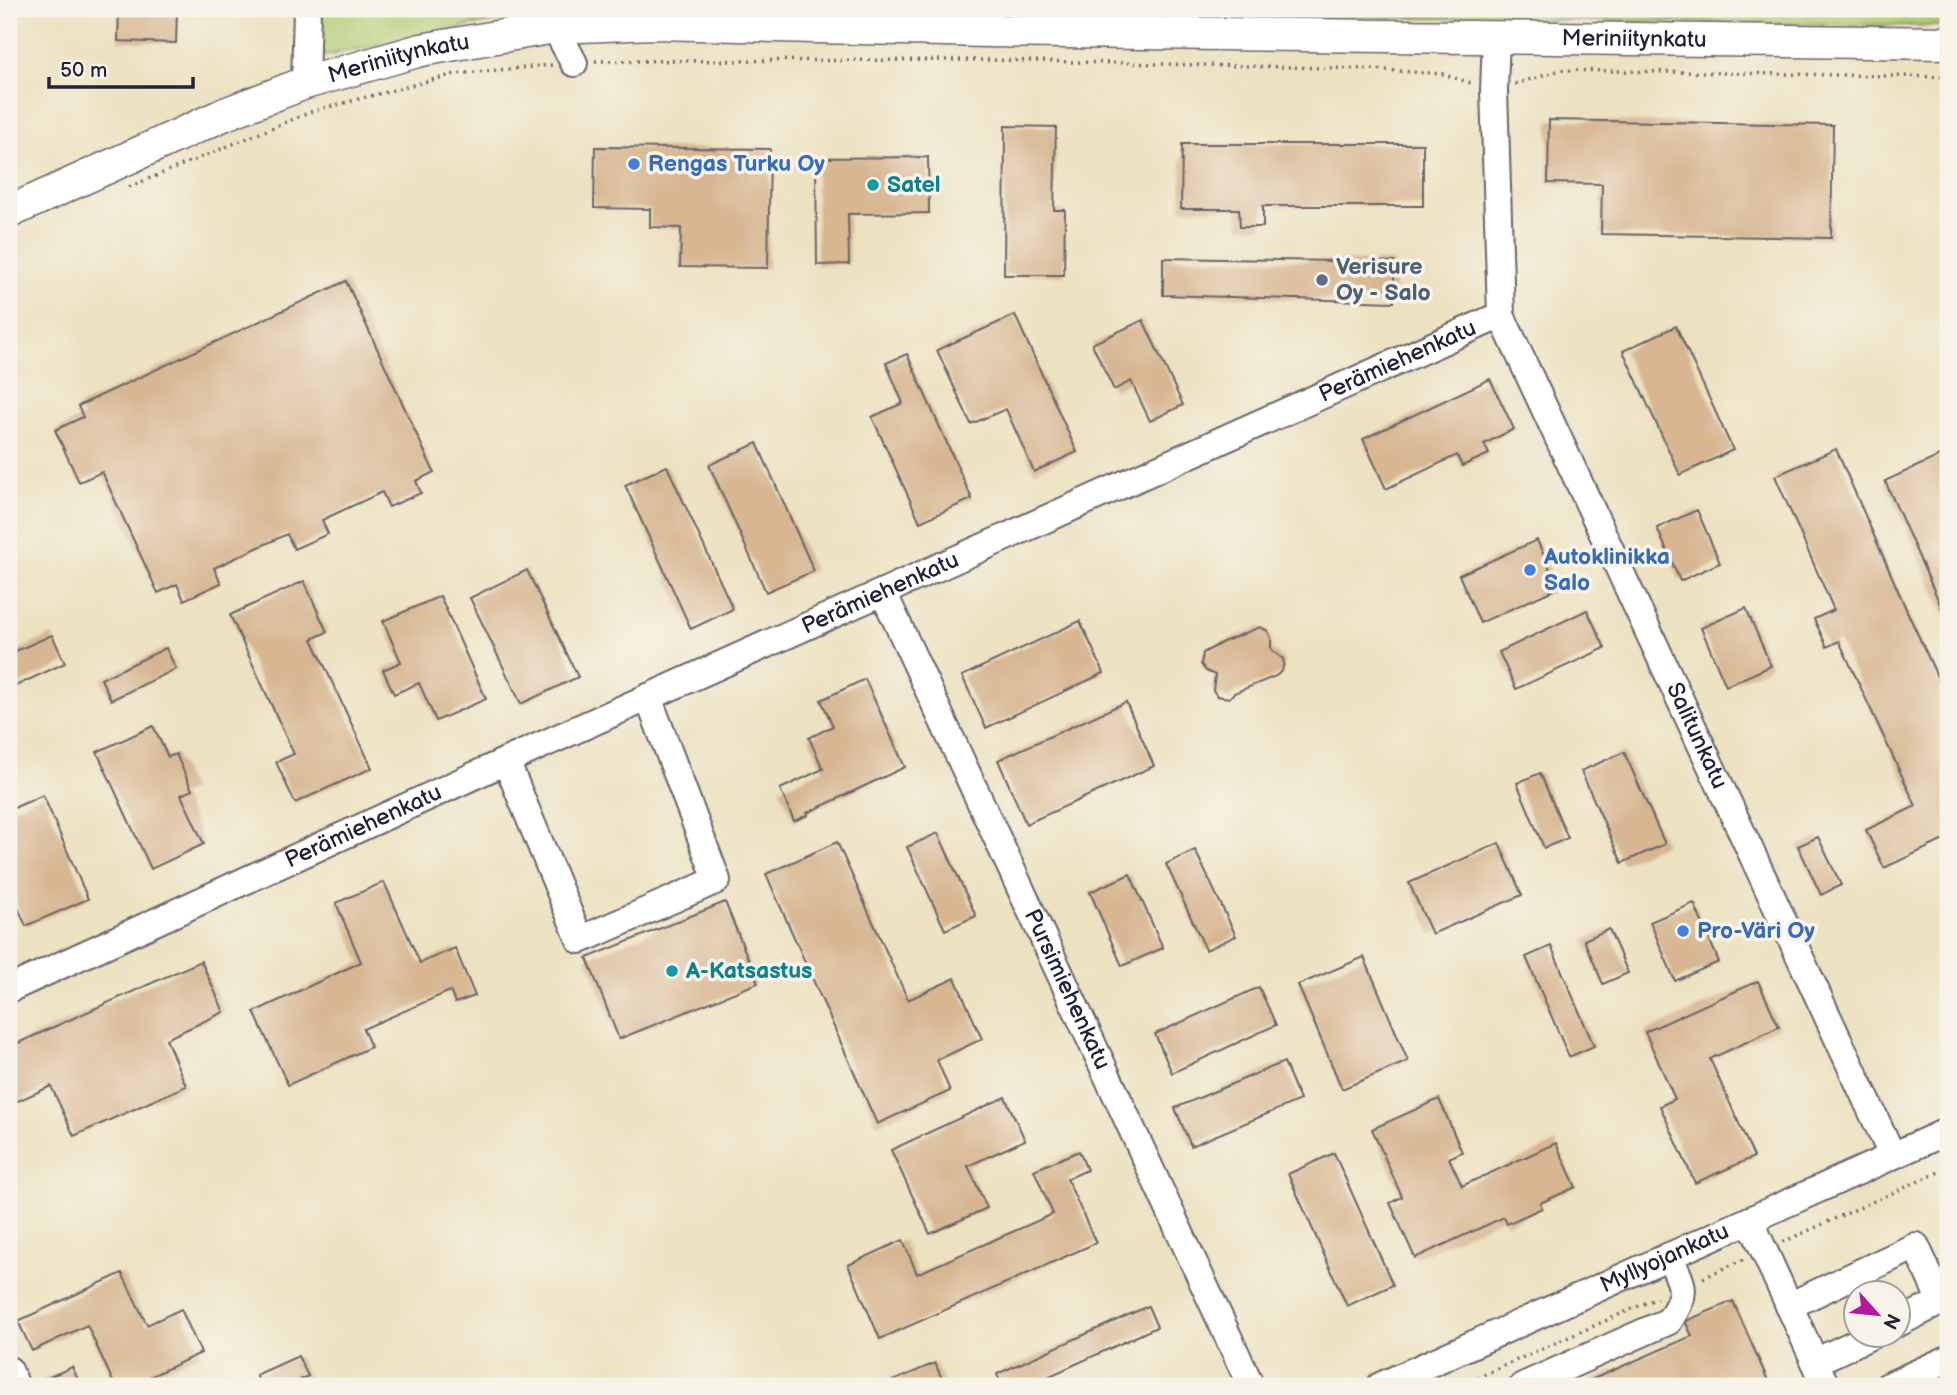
<svg xmlns="http://www.w3.org/2000/svg" width="1957" height="1395" viewBox="0 0 1957 1395" font-family="'Balsamiq Sans',sans-serif">
<rect width="100%" height="100%" fill="#f7f3e8"/>
<filter id="ink" filterUnits="userSpaceOnUse"><feTurbulence type="fractalNoise" baseFrequency=".0143" numOctaves="2"/><feDisplacementMap in="SourceGraphic" scale="14" xChannelSelector="R" yChannelSelector="G"/><feConvolveMatrix kernelMatrix="1 2 1 2 8 2 1 2 1" color-interpolation-filters="sRGB"/></filter>
<filter id="wash" filterUnits="userSpaceOnUse"><feTurbulence type="fractalNoise" baseFrequency=".00686" numOctaves="4" result="noise"/><feDisplacementMap in="SourceGraphic" scale="28" xChannelSelector="R" yChannelSelector="G"/><feGaussianBlur stdDeviation="1.57" result="paint"/><feColorMatrix in="noise" values="0 0 0 0 0 0 0 0 0 0 0 0 0 0 0 0 0 1.4 0 .05"/><feComposite in="paint" operator="in"/></filter>
<g filter="url(#wash)">
<rect width="100%" height="100%" fill="#ece1c0"/>
<g fill="#b0cc73" stroke="#697757" stroke-width="2">
<polygon points="304,9 551,9 304,60"/>
<polygon points="869,9 1948,9 1948,26"/>
</g>
<g id="blocks">
<g fill="#d7b691">
<polygon points="119,9 177,9 176,43 118,41"/>
<polygon points="1549,120 1833,125 1831,238 1601,234 1602,184 1548,183"/>
<polygon points="1005,126 1056,127 1054,210 1065,210 1064,275 1004,275"/>
<polygon points="1182,144 1423,144 1423,206 1263,206 1263,227 1240,227 1239,209 1181,209"/>
<polygon points="595,147 770,149 768,268 680,267 681,228 650,227 650,209 594,208"/>
<polygon points="928,157 929,213 848,214 849,264 817,265 816,158"/>
<polygon points="1163,258 1394,262 1394,302 1163,295"/>
<polygon points="346,281 434,472 416,481 421,493 389,507 382,492 322,520 328,534 294,549 287,534 214,568 221,583 184,600 177,584 158,593 102,472 79,482 55,430 83,417 78,406"/>
<polygon points="1015,315 1077,452 1034,472 1006,409 971,424 937,350"/>
<polygon points="1143,320 1183,405 1150,421 1131,381 1114,390 1092,344"/>
<polygon points="1676,326 1733,450 1680,475 1623,351"/>
<polygon points="907,354 972,499 920,522 872,417 903,403 886,363"/>
<polygon points="1490,379 1514,429 1484,444 1489,454 1462,466 1457,455 1386,489 1363,439"/>
<polygon points="757,443 814,571 766,592 709,465"/>
<polygon points="1836,449 1907,611 1948,700 1948,838 1884,868 1866,830 1916,806 1839,641 1827,647 1814,619 1834,610 1775,476"/>
<polygon points="1948,452 1948,622 1885,481"/>
<polygon points="667,466 733,609 691,629 625,485"/>
<polygon points="1697,510 1720,563 1680,581 1657,528"/>
<polygon points="1537,540 1558,588 1480,623 1459,575"/>
<polygon points="527,570 578,677 521,704 470,598"/>
<polygon points="304,581 327,632 312,639 372,768 295,803 276,762 294,754 230,615"/>
<polygon points="440,596 486,699 436,721 419,683 394,694 383,670 401,662 383,621"/>
<polygon points="1746,608 1771,666 1726,686 1701,628"/>
<polygon points="1587,610 1605,648 1516,689 1499,652"/>
<polygon points="1080,621 1104,673 986,728 962,676"/>
<polygon points="1260,627 1268,631 1271,638 1271,649 1283,659 1284,663 1282,671 1276,676 1234,693 1229,698 1217,696 1213,690 1215,675 1206,671 1201,664 1203,653 1223,642"/>
<polygon points="52,635 65,663 9,689 9,654"/>
<polygon points="166,648 176,669 111,700 101,679"/>
<polygon points="865,679 905,767 807,813 808,815 794,821 780,789 823,769 809,738 833,726 821,700"/>
<polygon points="1126,702 1154,766 1026,824 998,760"/>
<polygon points="153,726 168,757 176,754 192,790 181,795 204,844 151,869 97,752"/>
<polygon points="1624,752 1665,844 1622,863 1581,771"/>
<polygon points="1540,773 1568,838 1544,848 1517,783"/>
<polygon points="43,795 88,899 26,926 9,887 9,810"/>
<polygon points="938,833 976,916 945,930 907,847"/>
<polygon points="1818,837 1841,885 1821,895 1798,846"/>
<polygon points="837,842 908,1000 955,978 982,1039 937,1060 950,1091 877,1124 766,874"/>
<polygon points="1499,843 1522,895 1432,934 1409,883"/>
<polygon points="1195,850 1236,936 1206,950 1166,864"/>
<polygon points="1130,874 1163,948 1122,966 1090,892"/>
<polygon points="384,882 420,963 455,948 475,996 455,1003 450,991 363,1029 371,1047 288,1085 254,1012 361,962 336,903"/>
<polygon points="725,902 758,983 619,1039 587,958"/>
<polygon points="1694,903 1719,962 1675,981 1650,922"/>
<polygon points="1609,929 1628,973 1603,984 1584,940"/>
<polygon points="1551,946 1594,1046 1569,1057 1526,957"/>
<polygon points="1364,957 1408,1061 1342,1089 1298,985"/>
<polygon points="201,961 224,1012 166,1039 186,1086 74,1136 51,1086 9,1105 9,1047"/>
<polygon points="1758,981 1779,1027 1710,1059 1754,1157 1695,1183 1660,1106 1675,1099 1645,1032"/>
<polygon points="1259,987 1276,1025 1172,1073 1155,1034"/>
<polygon points="1284,1062 1300,1100 1191,1146 1175,1108"/>
<polygon points="1005,1097 1025,1140 968,1166 987,1208 930,1234 891,1150"/>
<polygon points="1439,1099 1462,1152 1449,1158 1462,1186 1556,1143 1576,1187 1540,1203 1542,1208 1507,1224 1504,1217 1415,1258 1390,1203 1402,1197 1372,1129"/>
<polygon points="1079,1151 1087,1170 1067,1179 1096,1243 880,1339 848,1265 903,1240 917,1274 1053,1214 1034,1170"/>
<polygon points="1334,1153 1393,1285 1347,1306 1288,1174"/>
<polygon points="122,1273 147,1325 181,1309 201,1353 130,1386 115,1386 87,1325 32,1351 18,1321"/>
<polygon points="1733,1301 1769,1383 1760,1386 1577,1386 1692,1336 1686,1323 1688,1320"/>
<polygon points="1148,1306 1157,1327 1028,1386 1002,1386 997,1374"/>
<polygon points="298,1356 308,1376 300,1380 303,1386 261,1386 256,1375"/>
<polygon points="935,1363 945,1386 881,1386"/>
<polygon points="72,1367 81,1386 32,1386 31,1385"/>
</g>
</g>
</g>
<g filter="url(#ink)">
<use href="#blocks" fill-opacity="0" stroke="#69656a" stroke-width="2"/>
<g fill="none" stroke-linecap="round" stroke-linejoin="round">
<defs>
<g id="minor">
<polyline points="555,27 574,63"/>
<polyline points="305,83 307,9"/>
<path id="s1" d="M1501,315L1892,1155"/>
<path id="s2" d="M883,592L1251,1386"/>
<polyline points="506,761 580,940 717,880 648,697"/>
<path id="s3" d="M9,989L506,761L1501,315L1494,90L1496,36"/>
<polyline points="1750,1220 1826,1386"/>
<polyline points="1789,1306 1916,1246 1941,1302"/>
<polyline points="1898,1323 1948,1298"/>
<polyline points="1815,1362 1870,1336"/>
<polyline points="9,1370 16,1386"/>
<path id="s4" d="M1380,1386L1948,1131"/>
<path d="M1523,1386L1669,1321C1688,1291 1684,1287 1669,1256"/>
<polyline points="1888,1386 1948,1359"/>
</g>
<g id="major">
<path id="s5" d="M9,212L225,114L305,83L421,50L555,27L654,23L987,31L1948,43"/>
</g>
</defs>
<use href="#minor" stroke="#69656a" stroke-width="30"/>
<use href="#major" stroke="#69656a" stroke-width="35"/>
<g stroke="#69656a" stroke-width="3.5" stroke-dasharray="2 5" stroke-linecap="butt">
<polyline points="595,61 989,60 1370,69 1442,74 1474,84"/>
<polyline points="1515,84 1561,70 1948,77"/>
<polyline points="129,187 313,111 455,74 552,65"/>
<polyline points="1783,1242 1948,1168"/>
<polyline points="1703,1278 1744,1259"/>
<polyline points="1458,1386 1657,1298"/>
</g>
<use href="#minor" stroke="#fff" stroke-width="26"/>
<use href="#major" stroke="#fff" stroke-width="32"/>
</g>
</g>
<g fill="#3f7fe0" stroke="#f7f3e8" stroke-width="2.5">
<circle cx="634" cy="164" r="7"/>
<circle cx="1530" cy="570" r="7"/>
<circle cx="1683" cy="931" r="7"/>
</g>
<g fill="#0f9aa8" stroke="#f7f3e8" stroke-width="2.5">
<circle cx="873" cy="185" r="7"/>
<circle cx="672" cy="971" r="7"/>
</g>
<circle fill="#5c6f8a" stroke="#f7f3e8" stroke-width="2.5" cx="1322" cy="280" r="7"/>
<g text-anchor="middle" dominant-baseline="central" stroke-width="7" stroke-linejoin="round" paint-order="stroke">
<g font-size="23" fill="#22223b" stroke="#f7f3e8">
<text stroke="none"><textPath href="#s5" startOffset="1659">Meriniitynkatu</textPath></text>
<text stroke="none"><textPath href="#s5" startOffset="420">Meriniitynkatu</textPath></text>
<text stroke="none"><textPath href="#s3" startOffset="1524">Perämiehenkatu</textPath></text>
<text stroke="none"><textPath href="#s3" startOffset="957">Perämiehenkatu</textPath></text>
<text stroke="none"><textPath href="#s1" startOffset="464">Salitunkatu</textPath></text>
<text stroke="none"><textPath href="#s3" startOffset="390">Perämiehenkatu</textPath></text>
<text stroke="none"><textPath href="#s2" startOffset="438">Pursimiehenkatu</textPath></text>
<text stroke="none"><textPath href="#s4" startOffset="312">Myllyojankatu</textPath></text>
</g>
<g font-size="23" font-weight="bold" fill="#366cbe" stroke="#f7f3e8" text-anchor="start">
<text x="648" y="164">Rengas Turku Oy</text>
<text x="1544" y="557">Autoklinikka<tspan x="1544" dy="26">Salo</tspan></text>
<text x="1697" y="931">Pro-Väri Oy</text>
</g>
<g font-size="23" font-weight="bold" fill="#0d838f" stroke="#f7f3e8" text-anchor="start">
<text x="887" y="185">Satel</text>
<text x="686" y="971">A-Katsastus</text>
</g>
<g font-size="23" font-weight="bold" fill="#4e5e75" stroke="#f7f3e8" text-anchor="start">
<text x="1336" y="267">Verisure<tspan x="1336" dy="26">Oy - Salo</tspan></text>
</g>
</g>
<rect width="1957" height="1395" fill="none" stroke="#f7f3e8" stroke-width="35"/>
<g transform="translate(1877 1314) rotate(117)"><circle r="33" fill="#f7f3e8" stroke="#a29fa3" stroke-width="2"/>
<path d="M0-5L12 26L0 18L-12 26Z" fill="#b5179e"/>
<text y="-10" font-size="19" font-weight="bold" text-anchor="middle" fill="#22223b">N</text>
</g>
<path d="M49 77v10h144v-10" fill="none" stroke="#22223b" stroke-width="3.5"/>
<text x="60" y="77" font-size="21" fill="#22223b" stroke="#f7f3e8" stroke-width="5" paint-order="stroke">50 m</text>
</svg>
